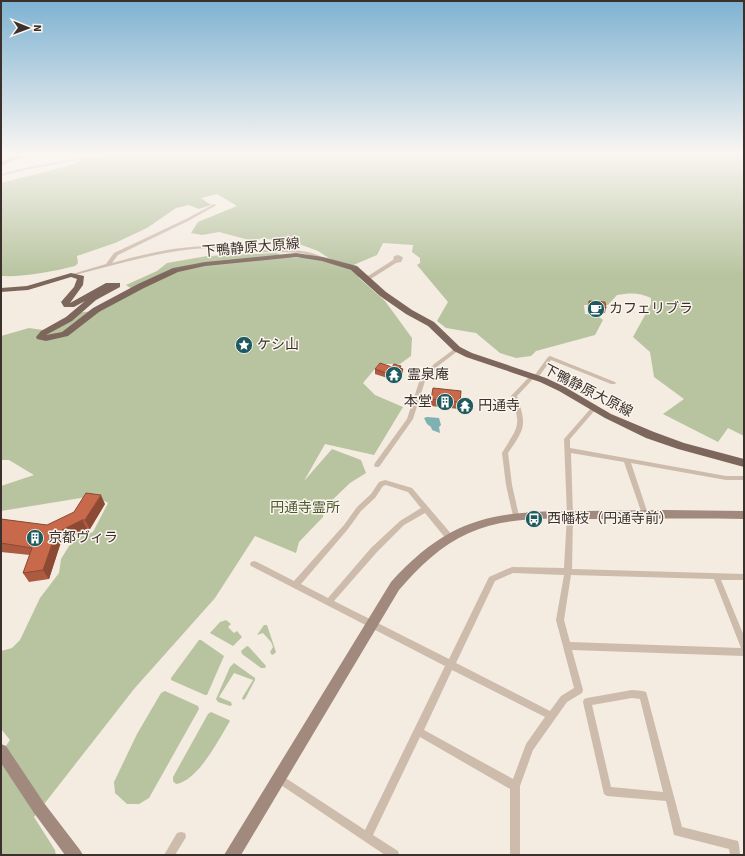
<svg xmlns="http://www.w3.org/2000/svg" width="745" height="856" viewBox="0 0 745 856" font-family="'Source Sans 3','Noto Sans JP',sans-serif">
<rect width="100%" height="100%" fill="#f4ebe1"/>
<g fill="#b8c4a0">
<path d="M92,155H744V436L728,428L718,442L663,414L684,399L654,377L650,352L633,337L651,304V298C639,292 629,293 617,295L608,305H584L585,314L596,315L603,320L595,335L536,351L531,356L516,358L500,353L476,333L446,328L437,321L448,302L417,265L420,263V258L412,252L413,245L383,243L377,255L351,266L338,264L318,251L299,244L262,238L253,241L219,232L202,235L191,233L198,222L237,206L217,194L201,198L211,205L199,209L189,205L176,208L147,228L115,243L77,256L78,263L75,266C50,272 26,277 1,276V183L68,166Z"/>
<path d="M276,253C291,260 301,256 316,259C330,262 344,268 357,272L359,278L385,301L412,338L411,356L400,364H379L363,383L375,395L403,407L374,455L325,444L304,481L332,449L361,460L366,473L350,483L324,508L323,517L299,542L296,553L255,536L215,598L134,689L34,817L55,850L56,855H1V753L10,740L1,729V651L12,648L20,640L40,598L59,573L61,559L69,546L80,537L93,532L108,503L99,498L87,497L1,511V486L34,475L9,460H1V336L29,328L43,330L83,312L101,311L135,291L126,285L157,271L167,263L207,256Z"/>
<polygon points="226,620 231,624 228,627 234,633 237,631 242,637 233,646 210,633 220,622"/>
<polygon points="264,625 267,625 276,652 274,654 272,655 270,652 273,647 271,642 263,633 257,635"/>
<polygon points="199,640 201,640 224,656 207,695 205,695 171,680 171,678"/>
<polygon points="247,646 249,647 266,666 265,668 261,668 242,654 241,651"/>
<polygon points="234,663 255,678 255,680 245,699 243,700 242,698 253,680 234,673 219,697 231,702 232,705 230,706 218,702 216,699 230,667"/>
<polygon points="165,691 198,706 199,709 149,798 139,804 127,804 115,793 114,782 137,734 161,693"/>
<path d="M211,712L229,720L230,721C219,739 198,781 176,784L173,781V777L208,714Z"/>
</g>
<polygon fill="#7fb0b2" points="427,417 439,418 441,425 439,427 440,433 432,430 431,427 427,424 424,418"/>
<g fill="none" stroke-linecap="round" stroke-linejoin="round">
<g fill="#cdbbac" fill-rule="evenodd">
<polygon points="101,155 108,155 29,169 1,176 1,174 29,167"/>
<path d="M214,204L216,205L215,206L188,221L118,255L112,263C144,254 178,246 211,246C227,246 243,250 260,250C281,250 307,247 325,259L323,260C317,258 312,256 306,254C289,251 271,253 254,252C239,251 224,248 208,248C161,250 116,265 71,276L69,275L106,264L114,253L186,219Z"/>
<polygon points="398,255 401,256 403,258 401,262 396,263 369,280 365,280 365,278 393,260 394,256"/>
<polygon points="457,347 459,348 460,349 459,350 438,366 425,381 413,419 379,467 375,467 374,465 375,463 407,419 420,379 434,364"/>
<path d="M550,356L615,382L616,383L615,384H611L551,360L537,379H533L517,396C527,426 525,428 508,453L512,485L519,516L518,518L516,519L514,518L513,516L506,485L502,453C518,426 522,427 511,396L530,376H534L548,357Z"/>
<path d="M594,406L597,408L596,409L570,439V448L726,476H744V480H726L631,463L648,514L647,516L645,517L643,516L642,514L624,462L571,453L573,515L572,569L744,574V580H721L744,636V656L572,650L583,690L582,693L567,702L533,750L520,786V855H510V789L420,737L373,835L398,851L399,855H385L275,781L273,778L275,775L278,773L281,775L365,830L445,666L251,566L250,564L251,562L254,561L257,562L294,581L344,525L357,507L371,494L379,482L385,480L412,488L453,536L454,538L453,540L450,541L447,540L425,513L404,525L377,552L334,601L449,659L489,577L512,567L564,568L567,515L564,439L592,407ZM386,485L408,492L421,508L400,521L371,548L328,598L301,584L348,529L361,511L375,498L383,486ZM513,573L564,575L556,620L574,688L561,696L550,711L456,663L495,581ZM571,575L714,579L741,648L570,642L564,620ZM452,670L545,717L526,744L513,779L424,730Z"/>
<path d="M632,690L643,691L646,692L647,695L682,827L738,841L739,845L740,855H730L729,849L674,835L666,801L607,796L604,794L583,702L584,699L587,698ZM632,698L640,699L663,792L611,787L592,705Z"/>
<polygon points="181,832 185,833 186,837 175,855 164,855 177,833"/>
</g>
<g fill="#a18a7d" fill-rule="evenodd">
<polygon points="19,155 25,155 1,166 1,162"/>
<path d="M665,510L744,511V519C691,518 639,519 586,519C547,519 506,516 469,533C441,545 419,567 399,590L241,855H224L391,582C453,514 498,511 586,511C612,511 639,510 665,510Z"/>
<polygon points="1,744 6,746 44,803 80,850 83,855 65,855 34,813 1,763"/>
</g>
<polygon fill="#7d675c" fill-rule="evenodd" points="296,253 323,257 357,266 386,292 412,310 434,322 460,347 472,353 546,378 565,387 611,414 654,432 684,443 744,459 744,467 678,449 646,438 605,418 559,391 540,382 466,357 454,351 428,326 406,314 380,296 351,270 322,261 296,257 205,266 178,272 144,288 99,312 68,336 46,341 37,339 36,337 41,331 66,317 85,301 74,307 64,307 61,302 74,287 77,279 71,277 28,290 1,292 1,288 27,286 71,273 84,276 83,285 70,303 106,283 120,283 120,287 96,300 72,321 46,335 62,332 93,308 138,284 173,268 205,262"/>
</g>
<g fill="#ac5a40">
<polygon points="589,301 606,308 605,313 589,312 588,305"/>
<polygon points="392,367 403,369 403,374 397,381 375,374 375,369"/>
<polygon points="431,399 460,402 459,409 431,406"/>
<polygon points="105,504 90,529 87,529 61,542 49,579 29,582 23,573 30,555 1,552 1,519 47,525"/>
</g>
<g fill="#8c4a34">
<polygon points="403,369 403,374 397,381 397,377"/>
<polygon points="101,495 105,504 90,529 85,520"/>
<polygon points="82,520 87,529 61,542 49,579 43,570 56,533"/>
</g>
<g fill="#c8694b" stroke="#8c4a34">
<polygon points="589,301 605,302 606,308 590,307"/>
<polygon points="380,363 392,367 394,364 401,366 400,368 403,369 397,377 375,369"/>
<polygon points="433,388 461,391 460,402 431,399"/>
<polygon points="86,493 101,495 85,520 82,520 56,533 43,570 23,573 32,548 1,543 1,519 47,525 74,512"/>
</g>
<linearGradient id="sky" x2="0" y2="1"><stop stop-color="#7eb2d2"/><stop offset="0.56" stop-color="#faf6f2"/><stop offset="1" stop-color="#faf6f2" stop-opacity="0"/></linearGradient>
<rect width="745" height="275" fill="url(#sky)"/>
<defs>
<symbol id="cafe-disc" viewBox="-11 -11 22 22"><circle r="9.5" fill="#1f5a5e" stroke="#fbf5ee"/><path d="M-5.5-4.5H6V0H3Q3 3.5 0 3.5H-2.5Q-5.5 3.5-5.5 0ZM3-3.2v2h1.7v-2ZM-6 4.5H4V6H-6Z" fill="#fff"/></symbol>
<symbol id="sight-disc" viewBox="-11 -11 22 22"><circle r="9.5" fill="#1f5a5e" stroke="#fbf5ee"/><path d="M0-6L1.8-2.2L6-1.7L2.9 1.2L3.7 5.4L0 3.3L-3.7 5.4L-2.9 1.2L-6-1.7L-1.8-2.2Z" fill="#fff"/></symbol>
<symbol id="temple-disc" viewBox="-11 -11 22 22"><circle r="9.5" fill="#1f5a5e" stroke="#fbf5ee"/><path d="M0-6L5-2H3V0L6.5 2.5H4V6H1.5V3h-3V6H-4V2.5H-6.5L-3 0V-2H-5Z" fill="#fff"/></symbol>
<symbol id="building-disc" viewBox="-11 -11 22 22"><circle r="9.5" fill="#1f5a5e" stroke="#fbf5ee"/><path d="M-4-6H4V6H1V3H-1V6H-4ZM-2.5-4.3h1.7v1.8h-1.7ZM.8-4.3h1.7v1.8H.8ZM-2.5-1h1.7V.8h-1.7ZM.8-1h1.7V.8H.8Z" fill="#fff"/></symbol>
<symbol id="bus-disc" viewBox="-11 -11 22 22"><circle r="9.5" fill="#1f5a5e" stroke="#fbf5ee"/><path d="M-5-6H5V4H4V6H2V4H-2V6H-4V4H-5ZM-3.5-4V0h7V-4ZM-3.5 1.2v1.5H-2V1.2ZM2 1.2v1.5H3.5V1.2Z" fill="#fff"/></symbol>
</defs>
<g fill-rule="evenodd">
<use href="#cafe-disc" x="586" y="299" width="20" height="20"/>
<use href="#sight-disc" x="234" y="335" width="20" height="20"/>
<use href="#temple-disc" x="384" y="365" width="20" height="20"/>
<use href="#building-disc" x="435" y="392" width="20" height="20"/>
<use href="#temple-disc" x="455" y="396" width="20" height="20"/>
<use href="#bus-disc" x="524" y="509" width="20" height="20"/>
<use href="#building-disc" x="25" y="528" width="20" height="20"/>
</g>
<g text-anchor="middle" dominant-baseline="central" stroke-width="3" stroke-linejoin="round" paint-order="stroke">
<g font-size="14" fill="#3b302b" stroke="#fbf5ee">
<text transform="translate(251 248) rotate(-5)">下鴨静原大原線</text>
<text transform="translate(588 391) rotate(27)">下鴨静原大原線</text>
</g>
<g font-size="14" fill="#3b302b" stroke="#fbf5ee" text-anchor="start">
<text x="609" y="309">カフェリブラ</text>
<text x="257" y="345">ケシ山</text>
<text x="407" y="375">霊泉庵</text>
<text x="432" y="402" text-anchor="end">本堂</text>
<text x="478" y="406">円通寺</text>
<text x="547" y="519">西幡枝（円通寺前）</text>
<text x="48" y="538">京都ヴィラ</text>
</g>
<g font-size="14" fill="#4a5a2e" stroke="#fbf5ee">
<text x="305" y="508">円通寺霊所</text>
</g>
</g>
<rect width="745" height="856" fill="none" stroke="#3b302b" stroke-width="4"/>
<g transform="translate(28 28) rotate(91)" stroke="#fbf5ee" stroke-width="3" paint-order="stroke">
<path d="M0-3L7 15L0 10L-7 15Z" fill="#3b302b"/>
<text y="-6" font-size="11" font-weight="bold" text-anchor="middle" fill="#3b302b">N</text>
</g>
</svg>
